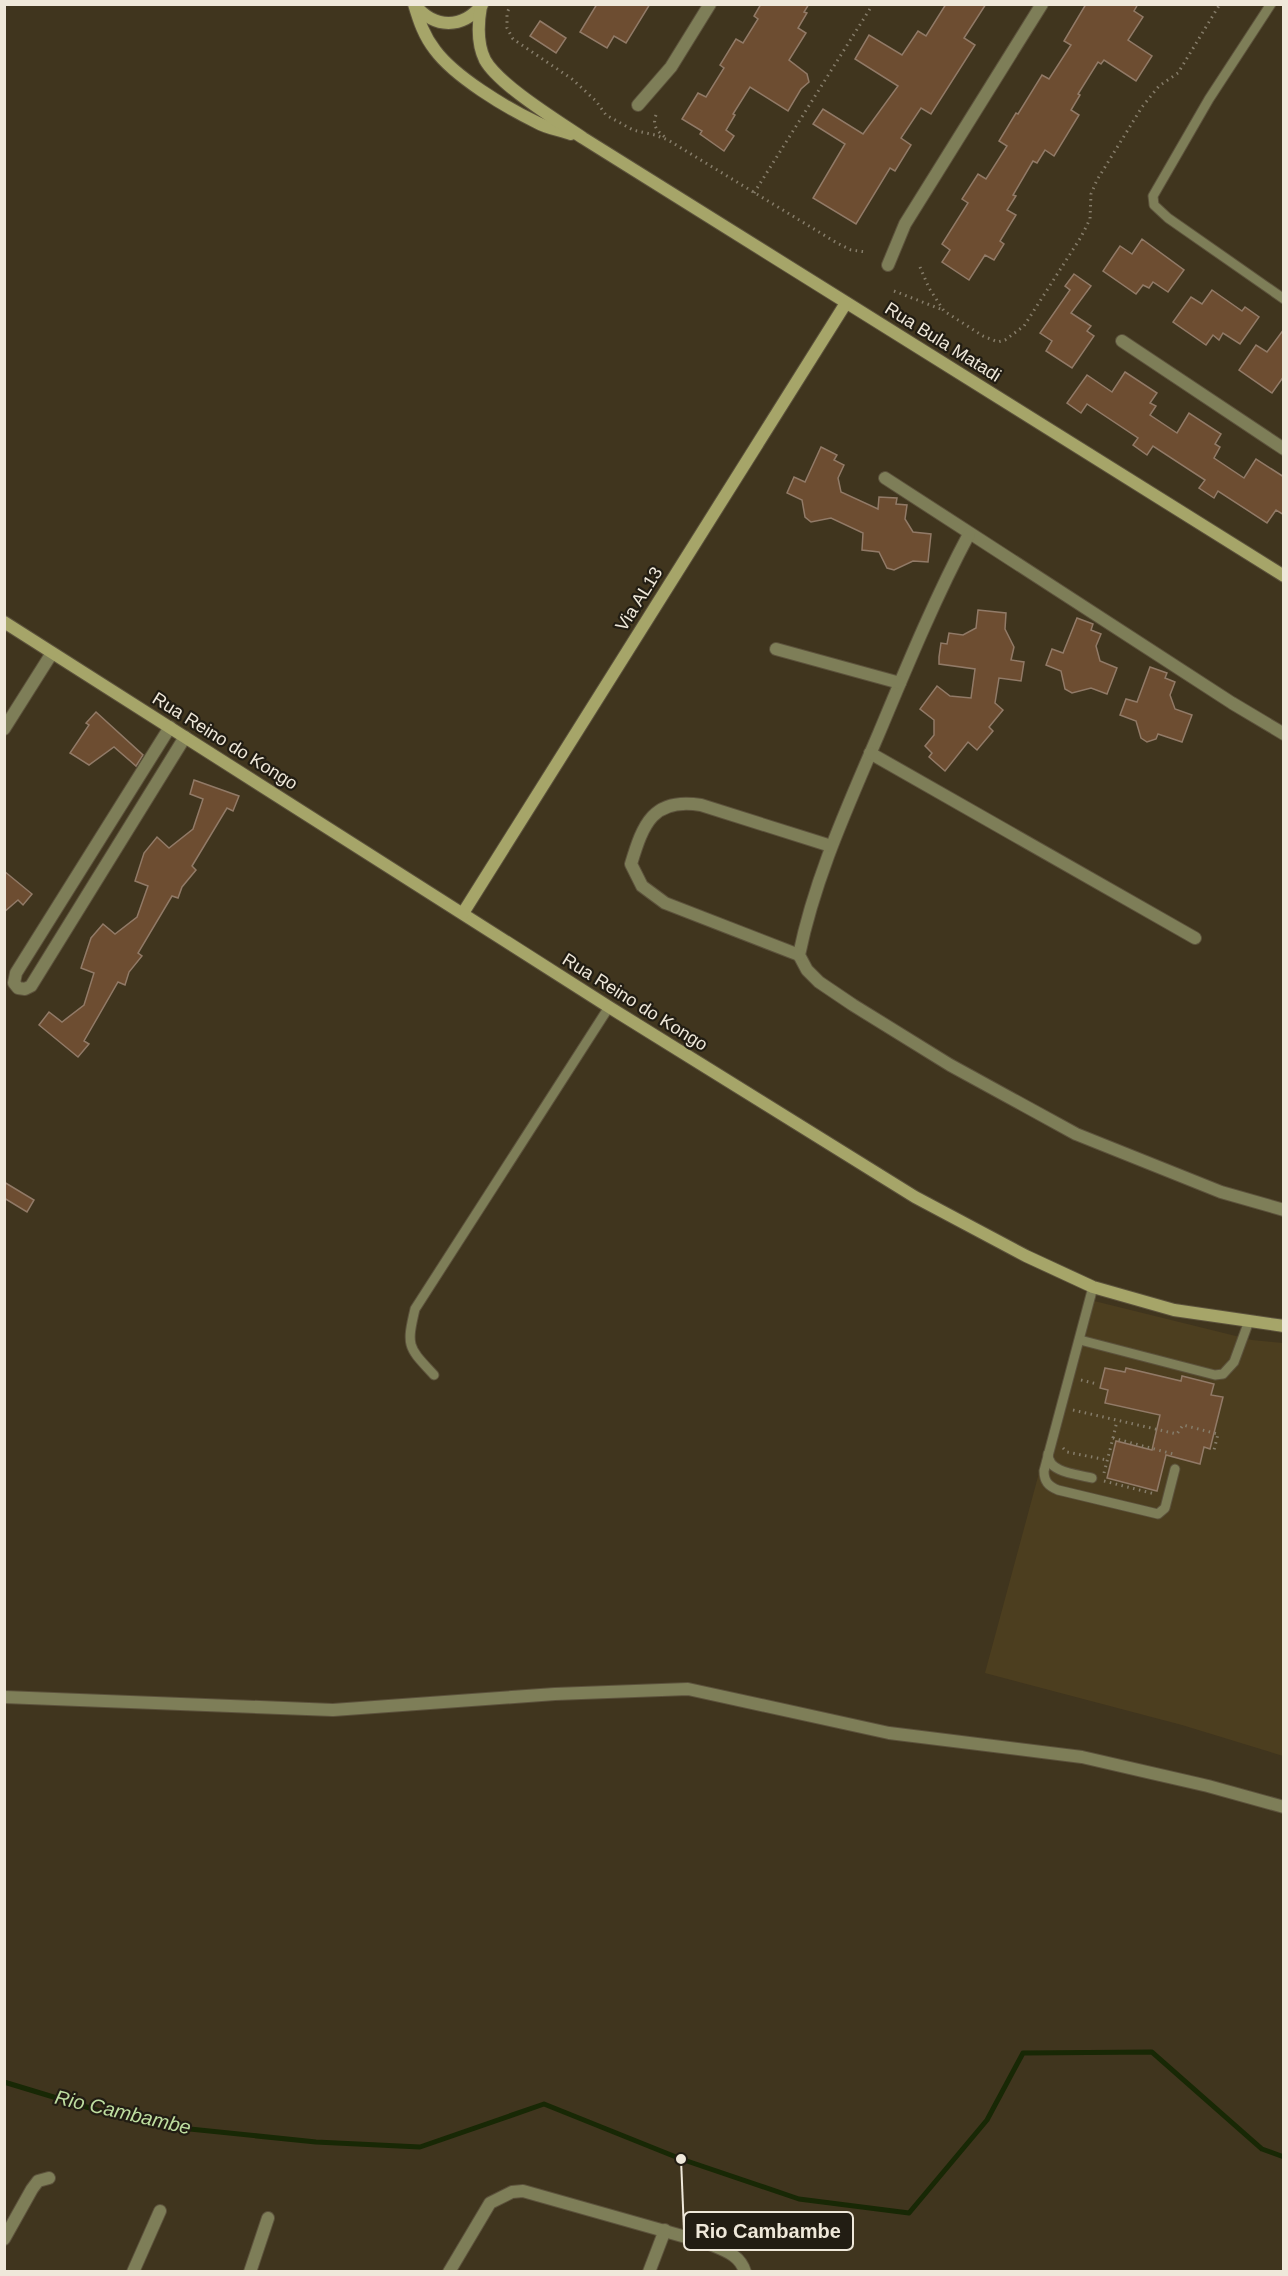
<svg xmlns="http://www.w3.org/2000/svg" width="1288" height="2276" viewBox="0 0 1288 2276" font-family="Arial,sans-serif">
<rect width="100%" height="100%" fill="#40351e"/>
<polygon fill="#4c3e1f" points="1086,1299 1252,1340 1283,1343 1283,1756 1182,1725 985,1673"/>
<g fill="none" stroke-linecap="round" stroke-linejoin="round">
<polyline stroke="#182805" stroke-width="5" points="4,2082 103,2112 180,2128 316,2142 420,2147 544,2104 681,2159 799,2199 909,2213 987,2120 1023,2053 1152,2052 1262,2149 1284,2157"/>
</g>
<g fill="#6d4d31" stroke="#917a67" stroke-width="1.5">
<polygon points="597,4 650,4 626,43 614,36 607,48 580,32"/>
<polygon points="761,4 809,4 804,12 807,13 798,28 806,33 789,60 807,74 809,82 801,89 788,111 750,87 733,114 735,115 726,130 734,136 724,151 700,134 702,131 682,119 698,93 706,97 724,68 720,65 736,39 743,43 758,19 754,16"/>
<polygon points="946,4 986,4 964,38 975,45 931,114 921,108 901,138 911,145 895,171 890,168 856,224 813,198 845,144 813,124 823,109 863,134 898,86 855,59 869,35 902,55 918,31 926,36"/>
<polygon points="1086,4 1138,4 1134,11 1143,17 1128,40 1152,56 1136,81 1104,60 1101,64 1098,62 1078,94 1080,95 1071,110 1079,115 1054,156 1045,150 1037,163 1033,161 1013,195 1016,196 1007,210 1016,215 1000,241 1004,244 994,260 985,255 969,280 942,262 950,250 942,244 968,203 962,199 978,174 986,179 1007,146 999,141 1016,113 1018,114 1042,75 1049,79 1071,45 1064,41"/>
<polygon points="540,21 566,38 556,53 530,36"/>
<polygon points="1142,239 1184,270 1168,292 1153,282 1149,288 1143,285 1136,294 1103,271 1120,246 1132,254"/>
<polygon points="1074,274 1091,286 1071,313 1091,326 1087,331 1094,336 1072,368 1046,351 1052,341 1040,333 1070,290 1065,286"/>
<polygon points="1212,290 1242,311 1245,307 1259,317 1240,344 1223,333 1219,340 1213,335 1206,345 1173,322 1191,297 1202,304"/>
<polygon points="1284,329 1284,376 1272,393 1239,370 1256,345 1267,352"/>
<polygon points="1125,372 1157,393 1150,403 1156,406 1150,415 1177,433 1189,413 1221,434 1215,444 1220,447 1214,458 1244,478 1256,459 1284,477 1284,515 1276,510 1267,523 1218,491 1214,498 1199,488 1205,480 1153,446 1147,455 1133,445 1138,438 1087,404 1081,413 1067,403 1087,375 1112,392"/>
<polygon points="821,447 837,455 834,460 844,465 838,478 841,492 878,509 879,497 897,498 896,504 907,505 905,519 913,532 931,534 928,562 913,561 894,570 887,568 879,552 862,550 863,533 831,518 811,522 805,517 802,500 787,493 794,477 805,482"/>
<polygon points="978,610 1006,613 1005,629 1014,647 1011,660 1024,662 1021,681 999,678 995,703 1003,710 989,727 993,731 977,750 968,742 945,771 929,757 932,753 925,746 934,735 934,720 920,709 937,686 950,696 971,698 975,669 939,664 939,657 941,643 947,644 949,633 963,635 976,628"/>
<polygon points="1077,618 1093,624 1091,630 1101,634 1096,646 1100,661 1117,668 1107,694 1091,688 1072,693 1065,689 1061,671 1046,665 1052,649 1063,653"/>
<polygon points="1150,667 1167,673 1165,678 1175,682 1170,695 1175,709 1192,715 1182,742 1158,734 1156,739 1147,742 1141,738 1136,721 1120,715 1126,699 1137,702"/>
<polygon points="96,712 143,755 136,766 114,747 89,765 70,753 89,725 86,723"/>
<polygon points="194,780 239,796 233,811 227,808 192,866 196,870 182,887 178,898 172,896 138,953 142,956 129,972 125,985 118,982 84,1041 89,1044 78,1057 39,1025 49,1012 62,1022 84,1005 94,973 81,968 91,938 103,924 115,934 137,917 148,886 135,881 144,853 157,837 169,848 193,829 203,799 190,794"/>
<polygon points="4,871 32,894 23,905 18,900 4,912"/>
<polygon points="4,1182 34,1200 27,1212 4,1198"/>
<polygon points="1105,1368 1125,1372 1126,1368 1181,1381 1182,1376 1214,1384 1211,1395 1223,1397 1210,1449 1204,1447 1200,1464 1166,1455 1157,1491 1107,1478 1116,1441 1152,1450 1160,1415 1105,1403 1108,1390 1100,1388"/>
</g>
<g fill="none" stroke-linecap="round" stroke-linejoin="round">
<defs>
<g id="lane">
<polyline points="1271,4 1209,99 1153,196 1154,205 1168,218 1284,299"/>
<path d="M1093,1287L1044,1471C1044,1481 1048,1486 1058,1490L1158,1514L1165,1508L1175,1469"/>
<polyline points="1080,1340 1215,1375 1223,1374 1234,1362 1249,1321"/>
<path d="M434,1375C408,1347 406,1347 415,1309L609,1007"/>
<path d="M1048,1454C1048,1473 1077,1474 1092,1478"/>
</g>
<g id="street">
<polyline points="638,105 671,67 710,4"/>
<polyline points="888,265 905,224 1042,4"/>
<polyline points="1122,341 1284,449"/>
<polyline points="885,478 1232,703 1284,734"/>
<path d="M969,534C935,598 907,666 879,733C848,806 815,877 799,955L807,970L819,982L853,1005L950,1065L1076,1134L1221,1192L1284,1210"/>
<polyline points="776,649 900,683"/>
<polyline points="170,727 16,973 14,983 18,988 25,989 31,986 185,737"/>
<polyline points="4,729 52,653"/>
<polyline points="870,753 1195,938"/>
<path d="M799,955L665,903L642,886L631,864C643,824 653,797 701,805L831,846"/>
<polyline points="4,1697 333,1710 555,1694 688,1689 889,1733 1082,1757 1208,1786 1284,1807"/>
<polyline points="4,2239 32,2189 38,2181 49,2178"/>
<polyline points="133,2272 160,2211"/>
<polyline points="250,2272 268,2218"/>
<path d="M449,2272L490,2203L512,2192L523,2191L707,2243C723,2250 740,2254 745,2272"/>
<polyline points="649,2272 665,2230"/>
</g>
<g id="secondary">
<path d="M414,4C419,21 424,36 435,50C455,77 505,107 536,122C546,128 559,130 571,134"/>
<path d="M415,5C435,29 462,29 482,5"/>
<path d="M481,6C478,23 477,44 485,60C499,85 558,121 583,138L1284,576"/>
<polyline points="4,622 609,1007 915,1197 1026,1256 1093,1287 1174,1310 1284,1326"/>
<polyline points="463,913 846,303"/>
</g>
</defs>
<use href="#lane" stroke="#5c523c" stroke-width="11"/>
<use href="#street" stroke="#5c523c" stroke-width="14"/>
<use href="#secondary" stroke="#5c523c" stroke-width="14"/>
<g stroke="#867d6a" stroke-width="3" stroke-dasharray="1.5 4.5" stroke-linecap="butt">
<polyline points="511,4 507,13 507,28 513,39 572,79 596,101 606,115 633,130 655,135 668,140 837,243 851,250 866,252"/>
<path d="M656,115C652,126 657,131 666,138"/>
<polyline points="754,193 873,4"/>
<polyline points="920,267 929,288 944,311 983,336 998,342 1005,340 1024,326 1081,237 1090,219 1091,194 1097,180 1142,107 1159,86 1178,73 1220,4"/>
<polyline points="894,291 943,310"/>
<polyline points="1081,1380 1097,1384"/>
<polyline points="1073,1410 1177,1434 1183,1425 1218,1434 1214,1450"/>
<polyline points="1113,1438 1117,1421"/>
<polyline points="1063,1448 1067,1452 1107,1460"/>
<polyline points="1104,1473 1113,1438 1173,1454 1173,1456"/>
<polyline points="1104,1481 1155,1494"/>
</g>
<use href="#lane" stroke="#7e7e58" stroke-width="9"/>
<use href="#street" stroke="#7e7e58" stroke-width="12"/>
<use href="#secondary" stroke="#a6a569" stroke-width="12"/>
</g>
<g text-anchor="middle" dominant-baseline="central" stroke-width="4.5" stroke-linejoin="round" paint-order="stroke">
<g font-size="18" fill="#efe8da" stroke="#221d13">
<text transform="translate(943 342) rotate(32)">Rua Bula Matadi</text>
<text transform="translate(639 599) rotate(-58)">Via AL13</text>
<text transform="translate(225 741) rotate(32)">Rua Reino do Kongo</text>
<text transform="translate(635 1002) rotate(32)">Rua Reino do Kongo</text>
</g>
<g font-size="20" font-style="italic" fill="#bedea0" stroke="#221d13">
<text transform="translate(123 2112) rotate(13)">Rio Cambambe</text>
</g>
</g>
<path fill="none" stroke="#efe8da" stroke-width="2" d="M681 2159L684 2231"/>
<circle fill="#efe8da" stroke="#221d13" stroke-width="2" cx="681" cy="2159" r="6"/>
<rect fill="#221d13" stroke="#efe8da" stroke-width="2" x="684" y="2212" width="169" height="38" rx="6"/>
<g font-size="20" text-anchor="middle" font-weight="bold" fill="#efe8da">
<text x="768" y="2238">Rio Cambambe</text>
</g>
<rect width="1288" height="2276" fill="none" stroke="#efe8da" stroke-width="12"/>
</svg>
